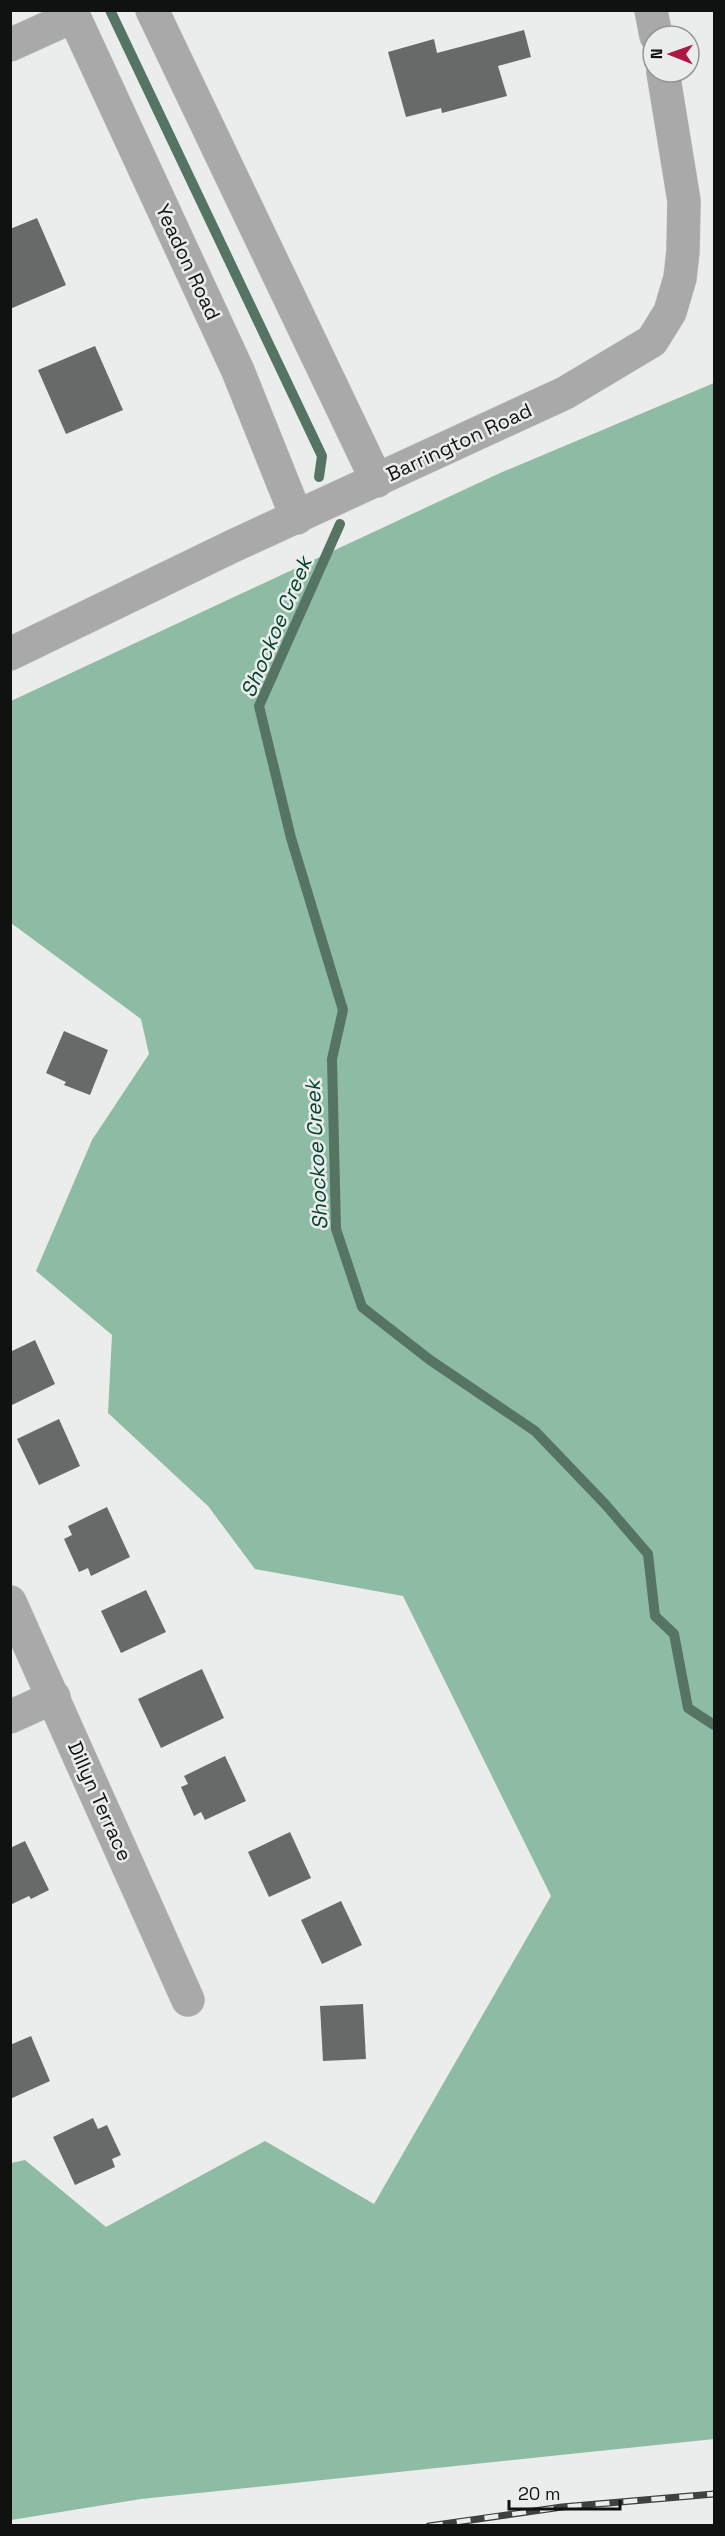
<svg xmlns="http://www.w3.org/2000/svg" width="725" height="2536" viewBox="0 0 725 2536" font-family="'Space Grotesk',sans-serif">
<rect width="100%" height="100%" fill="#eaedeb"/>
<polygon fill="#8ebba3" points="714,383 714,2439 141,2499 11,2520 11,2163 25,2160 106,2227 265,2141 374,2204 551,1896 403,1596 255,1569 208,1506 108,1413 112,1335 36,1271 92,1140 149,1054 141,1019 11,923 11,701 500,473"/>
<g fill="none" stroke-linecap="round" stroke-linejoin="round">
<g stroke="#557464" stroke-width="10">
<polyline points="110,10 322,456 319,477"/>
<polyline points="340,524 259,706 291,838 343,1010 332,1059 336,1229 362,1307 430,1360 535,1431 605,1504 648,1554 655,1616 674,1634 688,1708 714,1725"/>
</g>
</g>
<g fill="#676a68">
<polygon points="524,30 531,57 498,66 507,96 442,113 441,108 406,117 388,52 434,39 437,53"/>
<polygon points="37,218 66,285 10,309 10,229"/>
<polygon points="95,346 123,410 66,434 38,370"/>
<polygon points="64,1031 108,1050 90,1095 64,1085 66,1082 46,1073"/>
<polygon points="35,1340 55,1384 10,1406 10,1352"/>
<polygon points="59,1419 80,1466 39,1485 17,1439"/>
<polygon points="107,1507 130,1557 91,1576 88,1568 79,1572 64,1539 72,1535 68,1526"/>
<polygon points="146,1590 166,1632 121,1653 101,1611"/>
<polygon points="202,1669 224,1718 161,1748 138,1699"/>
<polygon points="225,1756 246,1801 205,1820 201,1812 194,1816 181,1787 188,1784 184,1776"/>
<polygon points="290,1832 311,1878 269,1897 248,1852"/>
<polygon points="25,1841 49,1890 31,1899 29,1896 10,1905 10,1848"/>
<polygon points="341,1901 362,1945 322,1964 301,1920"/>
<polygon points="363,2004 366,2059 323,2061 320,2006"/>
<polygon points="31,2036 50,2081 10,2099 10,2045"/>
<polygon points="93,2118 98,2129 107,2125 121,2155 112,2159 115,2167 75,2185 53,2137"/>
</g>
<g fill="none" stroke-linecap="round" stroke-linejoin="round">
<defs>
<g id="minor">
<polyline points="71,10 238,371 297,518"/>
<polyline points="152,10 377,481"/>
<polyline points="651,10 656,36"/>
<polyline points="10,45 74,16"/>
<polyline points="10,654 235,545 565,393 652,341 670,312 680,278 683,251 684,201 663,72"/>
<polyline points="10,1602 188,2000"/>
<polyline points="10,1717 54,1697"/>
</g>
</defs>
<use href="#minor" stroke="#c7cac8" stroke-width="34"/>
<use href="#minor" stroke="#a8a9a8" stroke-width="33"/>
<defs>
<polyline id="rail" points="429,2526 562,2507 714,2494"/>
</defs>
<use href="#rail" stroke="#3f4040" stroke-width="7"/>
<use href="#rail" stroke="#eaedeb" stroke-width="4.5" stroke-dasharray="14" stroke-linecap="butt"/>
</g>
<g text-anchor="middle" dominant-baseline="central" stroke-width="5" stroke-linejoin="round" paint-order="stroke">
<g font-size="20" fill="#101111" stroke="#eaedeb">
<text transform="translate(188 262) rotate(65)">Yeadon Road</text>
<text transform="translate(459 442) rotate(-25)">Barrington Road</text>
<text transform="translate(100 1801) rotate(66)">Dillyn Terrace</text>
</g>
<g font-size="21" font-style="italic" fill="#06432c" stroke="#eaedeb">
<text transform="translate(276 627) rotate(-67)">Shockoe Creek</text>
<text transform="translate(316 1155) rotate(-93)">Shockoe Creek</text>
</g>
</g>
<rect width="725" height="2536" fill="none" stroke="#101111" stroke-width="24"/>
<g transform="translate(671 54) rotate(271)"><circle r="28" fill="#eaedeb" stroke="#939594" stroke-width="1.5"/>
<path d="M0-4.5L10 22L0 15L-10 22Z" fill="#ac1743"/>
<text y="-9" font-size="16" font-weight="bold" text-anchor="middle" fill="#101111">N</text>
</g>
<path d="M509 2500v9h111v-9" fill="none" stroke="#101111" stroke-width="3"/>
<text x="518" y="2500" font-size="18" fill="#101111" stroke="#eaedeb" stroke-width="4.5" paint-order="stroke">20 m</text>
</svg>
